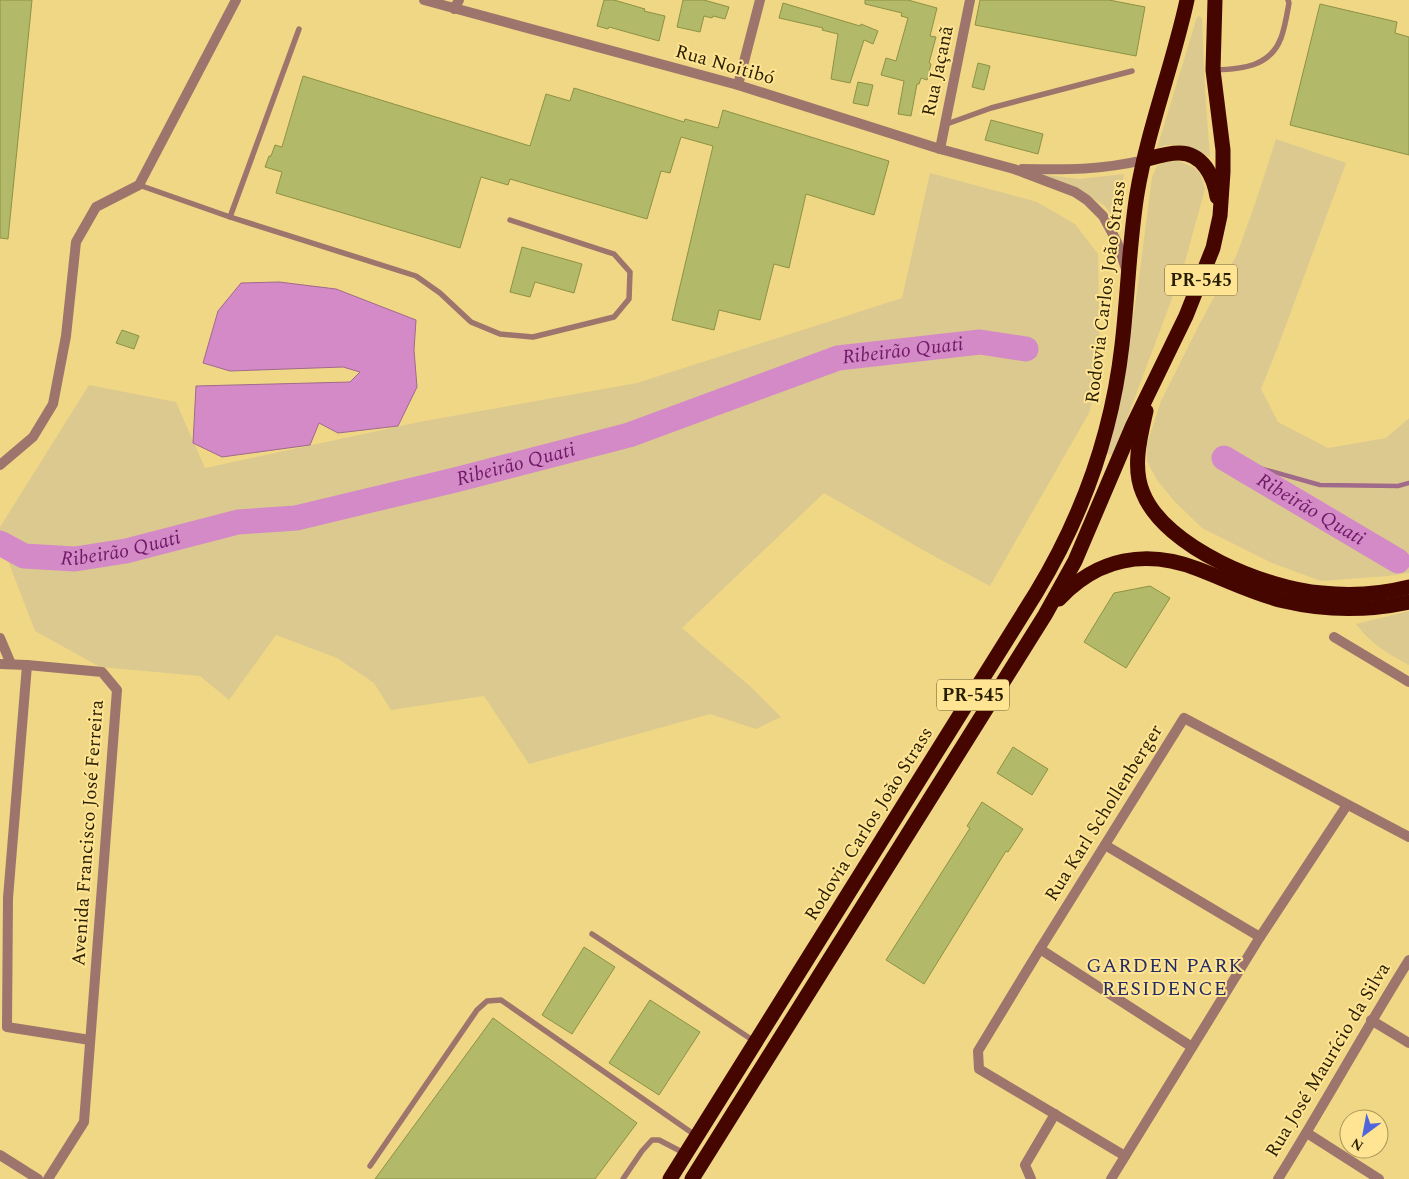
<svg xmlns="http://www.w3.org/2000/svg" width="1409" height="1179" viewBox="0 0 1409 1179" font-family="Spectral,serif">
<rect width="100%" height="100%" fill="#f0d786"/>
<g fill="#dcc98f">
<path d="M1200,16L1202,19L1205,90L1210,157C1190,148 1179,140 1157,148L1197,17Z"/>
<polygon points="1276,139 1346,163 1279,344 1261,389 1278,422 1328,448 1386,438 1409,418 1409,573 1388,576 1321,581 1272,563 1202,528 1175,502 1157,480 1147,461 1147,444 1161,401 1197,329 1237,254 1256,201"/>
<polygon points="1179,161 1193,167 1200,173 1205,189 1183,269 1113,456 1105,453 1125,363 1137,293 1152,177 1157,166 1166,162"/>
<polygon points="930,173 1037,202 1075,224 1098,254 1100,372 1089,413 990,586 930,554 824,493 682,628 751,687 781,717 756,729 710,714 529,764 484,696 391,710 374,683 337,658 276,635 229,700 200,676 100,667 35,631 0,540 0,527 89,385 176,402 205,468 419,422 637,383 902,298"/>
<polygon points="1039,174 1079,179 1124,174 1116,221 1105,206 1081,191"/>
<path d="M1409,611V665C1388,654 1370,643 1356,624Z"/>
</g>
<polygon fill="#d38ac7" stroke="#a06a8b" points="279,282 336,289 416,320 414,350 417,387 398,426 338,433 319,423 310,445 222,457 193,443 196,386 350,382 360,372 343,367 230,371 203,363 218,311 241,283"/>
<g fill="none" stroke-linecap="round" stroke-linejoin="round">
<polyline stroke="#a06a8b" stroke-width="4.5" points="1224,458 1320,485 1398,486 1409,483"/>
<g stroke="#d38ac7" stroke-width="25">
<path id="s1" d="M1224,458L1398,561"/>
<path id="s2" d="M0,543L24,556L75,559L126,551L238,522L296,518L455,480L629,435L838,358L980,342L1026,349"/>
</g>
</g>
<g fill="#b2b968" stroke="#8d9242">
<polygon points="0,0 32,0 8,239 0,238"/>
<polygon points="604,0 614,0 645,9 644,11 665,16 659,41 609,27 608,29 597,26"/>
<polygon points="683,0 704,0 729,7 725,19 713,16 712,18 704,16 700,32 677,27"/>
<polygon points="865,0 908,0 937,8 930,36 936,37 929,63 931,64 927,80 921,78 919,84 917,84 911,116 898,114 904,81 881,75 886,58 896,61 908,18 901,16 902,13 865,4"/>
<polygon points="980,0 1109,0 1145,7 1136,56 975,25"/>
<polygon points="783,3 860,26 861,24 878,31 873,44 864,40 850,83 831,79 838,34 822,30 823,28 779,18"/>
<polygon points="1320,4 1397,22 1395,33 1409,37 1409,155 1290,125"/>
<polygon points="978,63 990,66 984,90 972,87"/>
<polygon points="303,76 530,146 546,94 570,101 574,88 684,122 685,119 718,128 723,110 889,161 874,215 806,194 789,268 774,264 760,320 719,310 714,330 672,320 713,146 681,137 670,173 661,171 647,219 510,179 508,185 481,177 460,248 276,193 282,172 265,167 269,156 271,156 275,145 282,147"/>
<polygon points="858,82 873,85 868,106 853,103"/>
<polygon points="991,120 1043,134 1038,154 985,140"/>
<polygon points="522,247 582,264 574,293 535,282 530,297 510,292"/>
<polygon points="122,330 139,336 134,349 116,343"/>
<polygon points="1150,586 1170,598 1126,668 1084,642 1114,593"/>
<polygon points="1013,747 1048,769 1032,795 997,773"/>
<polygon points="982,802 1023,829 1008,852 1006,851 924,984 886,960 970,828 967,826"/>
<polygon points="584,947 615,967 572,1034 542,1015"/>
<polygon points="650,1000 700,1032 659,1095 609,1063"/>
<polygon points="493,1018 637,1123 595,1179 375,1179"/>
</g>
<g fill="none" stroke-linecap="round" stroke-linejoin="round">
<g stroke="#9e756c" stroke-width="5.5">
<path d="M1215,70C1242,69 1270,67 1281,38C1285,27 1287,14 1289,3L1288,0"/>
<polyline points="944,125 991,108 1132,71"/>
<polyline points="139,185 230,217 416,276 440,293 471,322 500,334 533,337 614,317 629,299 630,272 614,254 510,220"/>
<polyline points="230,217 299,29"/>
<polyline points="592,934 754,1041"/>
<polyline points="370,1166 477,1010 487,1001 501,1000 695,1135"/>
<polyline points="623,1179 642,1151 652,1140 659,1140 684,1153"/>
</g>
<g stroke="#9e756c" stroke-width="10">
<polyline points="424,0 738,85 940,149 1014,169 1075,192 1087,200 1103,216 1117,242 1126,269"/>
<polyline points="454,9 459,0"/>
<polyline points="738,85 760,0"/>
<polyline points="940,149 970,0"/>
<path d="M1022,169C1066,170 1101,170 1144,160"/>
<polyline points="0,465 33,437 53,404 66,336 76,242 96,207 139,185 236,0"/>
<polyline points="1334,637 1409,682"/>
<polyline points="0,638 11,664"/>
<polyline points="0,664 27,665 102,672 117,690 84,1122 48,1179"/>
<polyline points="27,665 8,898 7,1027 90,1040"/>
<polyline points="1105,845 1260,937"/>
<polyline points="1040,949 1192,1047"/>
<polyline points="1371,1020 1409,1043"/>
<polyline points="1307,1133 1379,1179"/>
<polyline points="0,1155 38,1179"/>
<polyline points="1125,1156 979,1069 978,1051 1040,949 1184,718 1409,837"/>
<polyline points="1031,1179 1025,1165 1055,1114"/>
<polyline points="1111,1179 1260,937 1347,805"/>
<path d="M1278,1179C1323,1107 1364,1032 1409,960"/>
</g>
<g stroke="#460600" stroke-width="15">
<path d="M1144,160C1155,157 1167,153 1179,153C1203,153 1214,177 1217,197"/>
<path d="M1146,411C1140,437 1132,468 1143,493C1165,548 1267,589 1322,593C1351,596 1381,594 1409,587"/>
<path d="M1059,599C1098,558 1146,549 1198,569C1227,580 1254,594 1284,601C1326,611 1367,611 1409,602"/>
<path d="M670,1179L1036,593C1082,517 1112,433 1122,345C1128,294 1129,244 1137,194C1148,128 1173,65 1187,0"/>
<polyline points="692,1179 1045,615 1075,561 1133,425 1186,316 1213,248 1220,216 1223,172 1223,150 1213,70 1215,0"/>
</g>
</g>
<g text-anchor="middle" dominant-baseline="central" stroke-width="4" stroke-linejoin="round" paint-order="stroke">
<g fill="#fee493" stroke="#68592c" stroke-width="1">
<rect x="1165" y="264.5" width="72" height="31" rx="4"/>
<rect x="937" y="679.5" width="72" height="31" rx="4"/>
</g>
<g font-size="18" font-weight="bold" fill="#281e00">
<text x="1201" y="280">PR-545</text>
<text x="973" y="695">PR-545</text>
</g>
<g font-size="19" fill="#281e00" stroke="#fee493">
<text transform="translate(725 65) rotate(16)">Rua Noitibó</text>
<text transform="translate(938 71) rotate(-78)">Rua Jaçanã</text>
<text transform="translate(1106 292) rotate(-83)">Rodovia Carlos João Strass</text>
<text transform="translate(1104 813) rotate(-58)">Rua Karl Schollenberger</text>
<text transform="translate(869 824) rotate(-58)">Rodovia Carlos João Strass</text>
<text transform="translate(88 833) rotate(-86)">Avenida Francisco José Ferreira</text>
<text transform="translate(1328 1060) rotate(-59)">Rua José Maurício da Silva</text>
</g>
<g font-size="20" font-style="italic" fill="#701967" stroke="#fee493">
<text stroke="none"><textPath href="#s2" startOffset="935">Ribeirão Quati</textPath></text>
<text stroke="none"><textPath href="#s2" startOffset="530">Ribeirão Quati</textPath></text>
<text stroke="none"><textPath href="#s1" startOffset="101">Ribeirão Quati</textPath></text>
<text stroke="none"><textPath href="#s2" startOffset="125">Ribeirão Quati</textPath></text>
</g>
<g font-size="20" letter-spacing="1" fill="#232c65" stroke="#fee493">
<text x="1165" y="966">GARDEN PARK<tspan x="1165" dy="23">RESIDENCE</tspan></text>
</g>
</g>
<g transform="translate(1364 1134) rotate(212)"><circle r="24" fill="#fee493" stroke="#a89558"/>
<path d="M0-4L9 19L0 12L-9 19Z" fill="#5264da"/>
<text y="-8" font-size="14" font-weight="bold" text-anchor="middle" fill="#281e00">N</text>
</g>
</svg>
